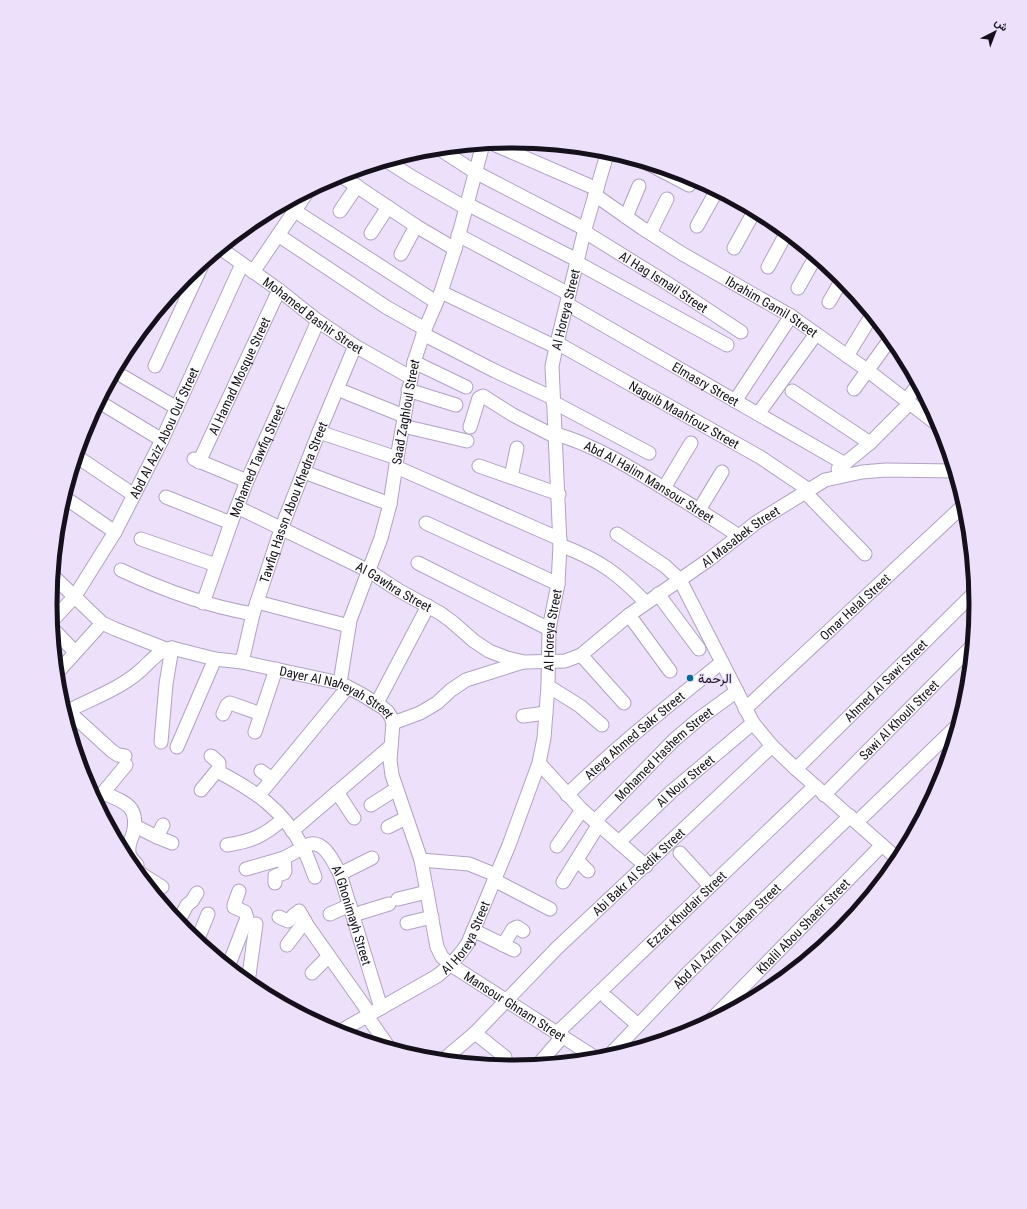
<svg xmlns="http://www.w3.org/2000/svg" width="1027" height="1209" viewBox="0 0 1027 1209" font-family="'Roboto Condensed',Vazirmatn,sans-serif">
<rect width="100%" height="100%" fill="#ede0fb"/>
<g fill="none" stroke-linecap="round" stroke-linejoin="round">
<defs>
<g id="minor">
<polyline points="491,143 597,189"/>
<polyline points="438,148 475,172 585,229"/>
<polyline points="387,161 412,177 466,208"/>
<polyline points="649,164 689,185"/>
<polyline points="340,175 416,226 455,249"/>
<path id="s1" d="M595,195L642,228L681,253L791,316L867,370L942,428"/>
<polyline points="467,204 577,260"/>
<polyline points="295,211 436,302"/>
<polyline points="340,211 357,186"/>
<polyline points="626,217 639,186"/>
<polyline points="697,226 717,190"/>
<path id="s2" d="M585,232L664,281L741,332"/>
<polyline points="371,233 388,207"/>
<polyline points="650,233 667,199"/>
<polyline points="278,235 386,307 425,329"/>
<polyline points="458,235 569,294"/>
<path id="s3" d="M220,248L279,290L318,321L355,346L410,377"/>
<polyline points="734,248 755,210"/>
<polyline points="401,254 416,226"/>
<polyline points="576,262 727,345"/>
<polyline points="768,267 787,232"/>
<polyline points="253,272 308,191"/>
<polyline points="798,288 816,256"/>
<polyline points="441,292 556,347"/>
<polyline points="829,302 843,278"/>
<path id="s4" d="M567,304L845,464"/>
<polyline points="423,334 495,371 553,398"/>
<path id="s5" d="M557,343L760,457L809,490"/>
<polyline points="847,356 872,315"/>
<polyline points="414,362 466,387"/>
<polyline points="155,366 203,263"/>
<polyline points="124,377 177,408"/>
<polyline points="337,389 404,416"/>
<polyline points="854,389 891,338"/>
<polyline points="408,390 456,405"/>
<polyline points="792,391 870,443"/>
<polyline points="906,400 919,384"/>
<polyline points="735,401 791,316"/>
<polyline points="553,402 649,453"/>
<polyline points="106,406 162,440"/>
<polyline points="758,414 816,334"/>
<polyline points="403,426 467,441"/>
<polyline points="470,427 479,398 483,396 513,415 556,437"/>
<polyline points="319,432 397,458"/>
<path id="s6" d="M556,434C594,445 628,466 662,487C688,503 713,519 739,536"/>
<polyline points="76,456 134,495"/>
<polyline points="194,459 247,481"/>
<path id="s7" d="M199,462L279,290"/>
<polyline points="479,466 559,494"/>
<polyline points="396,467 560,539"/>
<polyline points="838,469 870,443 910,403"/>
<polyline points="304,472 390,504"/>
<polyline points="511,477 517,448"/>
<polyline points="664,488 691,443"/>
<polyline points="805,492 865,554"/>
<polyline points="64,497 115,532"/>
<polyline points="166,497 231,523"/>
<path id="s8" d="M237,507L369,571L398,590L440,613L451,621L474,641L489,651L507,658L524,662L565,661L581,655L629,615L707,561L757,522L825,480L862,472L886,470L955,471"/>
<polyline points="699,510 722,472"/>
<polyline points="426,523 558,584"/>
<polyline points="617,534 665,566 680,580 753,723 772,746 796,769 900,861"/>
<polyline points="141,539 216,565"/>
<path d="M560,545C599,560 618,573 646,603"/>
<polyline points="418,563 549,629"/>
<path d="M121,570C163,590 207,606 253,614"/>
<polyline points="53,576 102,623 115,629 166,649"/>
<polyline points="658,594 699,649"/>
<polyline points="257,602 349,626"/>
<path id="s9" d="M203,603L231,523L247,481L318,321"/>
<polyline points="629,615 670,671"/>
<path id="s10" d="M52,621L75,596L115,532L134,495L162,440L242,264"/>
<polyline points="52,628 75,652"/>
<polyline points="581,655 624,703"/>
<path id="s11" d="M242,662L253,614L281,529L319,432L355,346"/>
<polyline points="57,673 102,623"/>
<path id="s12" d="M340,683L350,620L381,538L390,504L397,458L414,362L425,329L441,292L455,249L483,144"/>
<polyline points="548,686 580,706 602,725"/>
<polyline points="377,703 428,606"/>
<path id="s13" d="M745,709L965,504"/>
<polyline points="68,711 112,751 118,755 125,756"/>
<path id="s14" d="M64,713C90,699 121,689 142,669C152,660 159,650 172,648L215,659L242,662L340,683L361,694L382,707L387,711L391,717L393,723L390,760L392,775L421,860L437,947L442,957L451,965L599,1060"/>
<polyline points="223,714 227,705 230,703 261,714"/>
<polyline points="523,716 546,713"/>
<polyline points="393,723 420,713 437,703 451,690 466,680 523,662"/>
<polyline points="255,732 276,669"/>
<polyline points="161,742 166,684 172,648"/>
<polyline points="177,747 215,659"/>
<polyline points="539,763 582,810 646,866"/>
<path id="s15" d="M796,769L976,591"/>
<path d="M217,771C255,791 283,809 303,848C308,857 311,867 315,877"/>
<polyline points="261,771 272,779"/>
<polyline points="201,790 219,768 219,763 211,756"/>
<polyline points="337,792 354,818"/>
<path d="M103,793C125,802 140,806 133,834C131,839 128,846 129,852C129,857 134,861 137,865L135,870"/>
<polyline points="259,795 348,687"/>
<path id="s16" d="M567,795C616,747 669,705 722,662"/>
<path id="s17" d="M824,795L973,645"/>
<polyline points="98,799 126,765"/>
<polyline points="371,805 396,789"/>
<path id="s18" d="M595,821L674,740L700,718L737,691"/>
<polyline points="857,822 960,723"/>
<polyline points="135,826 157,837 163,825"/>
<polyline points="388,827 406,818"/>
<polyline points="292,831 391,746"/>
<polyline points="157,837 172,843"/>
<path id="s19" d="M619,842L671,792L753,723"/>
<path d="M227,845C252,841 264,836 283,819"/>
<polyline points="557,846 582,810"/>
<polyline points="680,853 710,886"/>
<polyline points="896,857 908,845"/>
<polyline points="421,860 469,864 496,875"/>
<polyline points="577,860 588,871"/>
<path id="s20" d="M246,869L284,858L310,844C325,841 334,863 340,874L381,1008"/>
<polyline points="135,870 162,887"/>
<polyline points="340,874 372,858"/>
<polyline points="494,880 550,909"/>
<polyline points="563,882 599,824"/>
<polyline points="275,883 275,876 284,873 285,871 284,858"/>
<polyline points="398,899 427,892"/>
<polyline points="299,911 307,925 370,1014"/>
<polyline points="330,914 350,905"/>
<polyline points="353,915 389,904"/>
<polyline points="279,917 288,921 295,914 302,916"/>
<polyline points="177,921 179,920 187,905 192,901 197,893"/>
<polyline points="407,923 432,917"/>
<polyline points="473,930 514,950"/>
<polyline points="197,941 208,914"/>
<polyline points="287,945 305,921"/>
<polyline points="503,945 513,929 517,927 523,931"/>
<polyline points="228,967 247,918 245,912 234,907 234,905 239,891"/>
<polyline points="312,973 329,956"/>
<polyline points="248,983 256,924"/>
<polyline points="607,998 638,1025"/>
<polyline points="367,1016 390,1049"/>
<path id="s21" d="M707,1024L882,845"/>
<path id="s22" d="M337,1033L437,976C450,966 459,957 468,943L509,845L539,763L544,738L548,686L549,629L558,584L560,545L552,366L556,347L585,229L608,151"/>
<polyline points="475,1033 505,1057"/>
<path id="s23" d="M557,1033L815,786"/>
<path id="s24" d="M607,1058L687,974L850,816"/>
<path id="s25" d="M442,1061L475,1033L557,948L772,746"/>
<polyline points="537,1066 563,1036"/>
</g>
</defs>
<use href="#minor" stroke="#b2a2c3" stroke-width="15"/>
<use href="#minor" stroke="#fff" stroke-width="13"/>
</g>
<circle fill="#016c99" stroke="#ede0fb" stroke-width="1.5" cx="690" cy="678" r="4"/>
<g text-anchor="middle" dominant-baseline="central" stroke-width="3" stroke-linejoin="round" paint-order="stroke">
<g font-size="13" fill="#15101b" stroke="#ede0fb">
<text stroke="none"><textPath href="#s2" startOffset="93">Al Hag Ismail Street</textPath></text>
<text stroke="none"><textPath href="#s1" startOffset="209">Ibrahim Gamil Street</textPath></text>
<text stroke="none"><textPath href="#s22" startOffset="811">Al Horeya Street</textPath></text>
<text stroke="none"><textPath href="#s3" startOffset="115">Mohamed Bashir Street</textPath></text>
<text stroke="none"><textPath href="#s7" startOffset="95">Al Hamad Mosque Street</textPath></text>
<text stroke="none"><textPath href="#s4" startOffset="160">Elmasry Street</textPath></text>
<text stroke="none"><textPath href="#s12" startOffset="280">Saad Zaghloul Street</textPath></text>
<text stroke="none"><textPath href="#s5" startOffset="146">Naguib Maahfouz Street</textPath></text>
<text stroke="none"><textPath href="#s10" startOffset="220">Abd Al Aziz Abou Ouf Street</textPath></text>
<text stroke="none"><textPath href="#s9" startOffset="152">Mohamed Tawfiq Street</textPath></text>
<text stroke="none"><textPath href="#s6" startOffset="105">Abd Al Halim Mansour Street</textPath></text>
<text stroke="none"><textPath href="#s11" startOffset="168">Tawfiq Hassn Abou Khedra Street</textPath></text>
<text stroke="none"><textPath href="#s8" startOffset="585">Al Masabek Street</textPath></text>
<text stroke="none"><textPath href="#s8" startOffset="176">Al Gawhra Street</textPath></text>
<text stroke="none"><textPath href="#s13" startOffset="150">Omar Helal Street</textPath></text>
<text stroke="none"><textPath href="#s22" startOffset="488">Al Horeya Street</textPath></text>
<text stroke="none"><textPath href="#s15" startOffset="126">Ahmed Al Sawi Street</textPath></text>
<text stroke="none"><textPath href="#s14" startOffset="299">Dayer Al Naheyah Street</textPath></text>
<text stroke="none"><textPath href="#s17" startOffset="106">Sawi Al Khouli Street</textPath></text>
<text stroke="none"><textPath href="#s16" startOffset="90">Ateya Ahmed Sakr Street</textPath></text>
<text stroke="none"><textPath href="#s18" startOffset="96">Mohamed Hashem Street</textPath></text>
<text stroke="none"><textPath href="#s19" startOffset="90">Al Nour Street</textPath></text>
<text stroke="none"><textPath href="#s25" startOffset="273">Abi Bakr Al Sedik Street</textPath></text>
<text stroke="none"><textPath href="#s23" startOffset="179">Ezzat Khudair Street</textPath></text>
<text stroke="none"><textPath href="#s20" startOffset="157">Al Ghonimayh Street</textPath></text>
<text stroke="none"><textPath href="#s21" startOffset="137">Khalil Abou Shaeir Street</textPath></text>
<text stroke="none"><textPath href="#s22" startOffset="164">Al Horeya Street</textPath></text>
<text stroke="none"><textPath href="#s24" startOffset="171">Abd Al Azim Al Laban Street</textPath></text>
<text stroke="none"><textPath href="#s14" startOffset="697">Mansour Ghnam Street</textPath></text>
</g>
<g font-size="13" fill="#15101b" stroke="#ede0fb" text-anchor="start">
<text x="698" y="678">الرحمة</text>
</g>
</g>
<path d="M0 0H1027V1209H0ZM57 604a456 456 0 1 1 912 0a456 456 0 1 1-912 0Z" fill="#ede0fb" fill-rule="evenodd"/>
<path fill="none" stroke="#15101b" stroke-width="5" d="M57 604a456 456 0 1 1 912 0a456 456 0 1 1-912 0Z"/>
<g transform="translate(995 32) rotate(42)" stroke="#ede0fb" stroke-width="3" paint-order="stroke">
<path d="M0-3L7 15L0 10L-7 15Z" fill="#15101b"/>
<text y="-6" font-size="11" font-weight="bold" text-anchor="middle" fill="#15101b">ش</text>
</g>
</svg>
